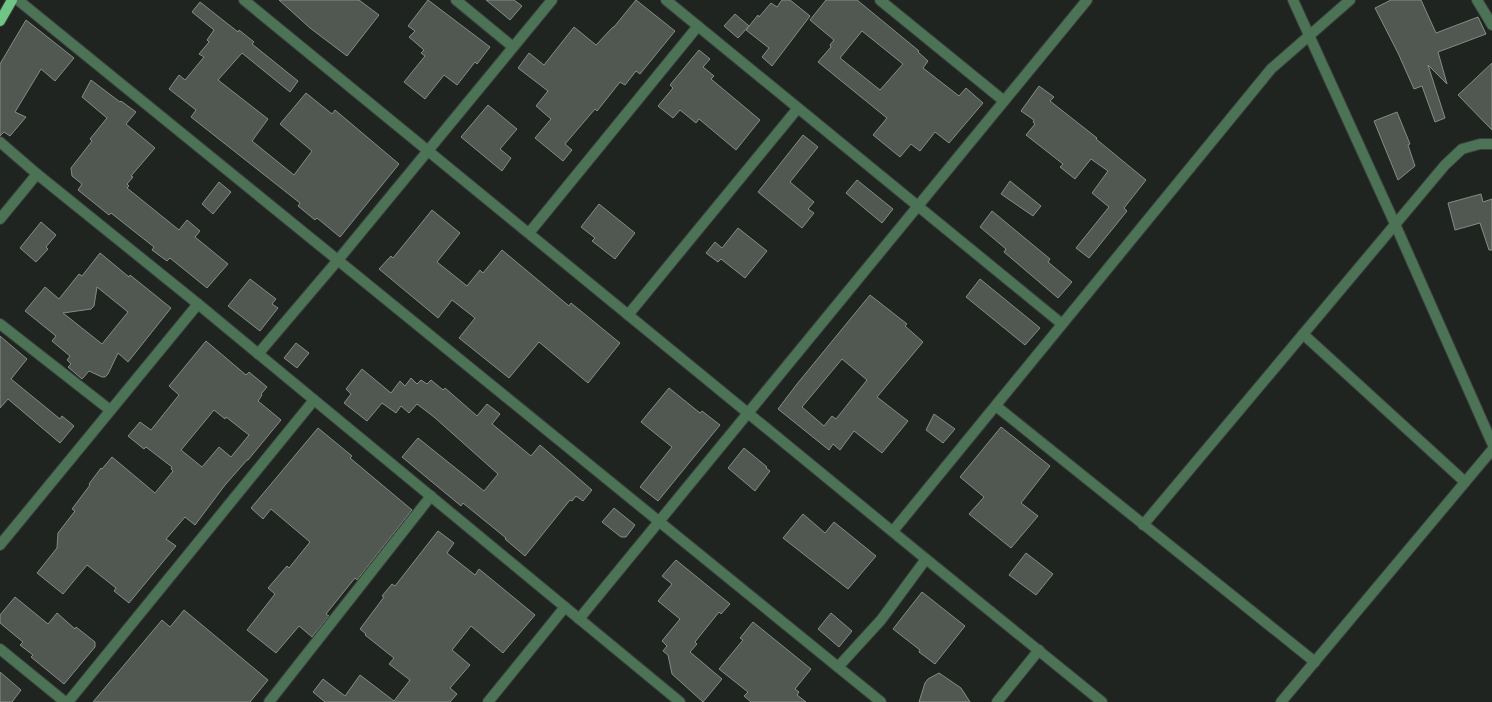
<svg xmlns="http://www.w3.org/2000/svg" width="1492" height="702" viewBox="0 0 1492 702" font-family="'Zilla Slab',serif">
<rect width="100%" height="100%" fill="#1f2420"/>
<g fill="#515852" stroke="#858c86" fill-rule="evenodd">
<polygon points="279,0 359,0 379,15 347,56 310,28"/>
<polygon points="428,0 490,47 477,64 475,62 457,85 444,75 425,99 404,82 425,56 421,53 424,50 409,37 415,31 408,26"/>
<polygon points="486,0 514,0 522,6 510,20"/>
<polygon points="636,0 675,31 640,74 636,71 625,85 620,82 597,111 595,109 565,144 572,150 563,161 535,138 551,119 536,106 548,91 518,68 529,53 544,65 574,27 596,45 613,27 614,27"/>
<polygon points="782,0 790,0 810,16 772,66 762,57 769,48 746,30 758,15 759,17 771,3 777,7"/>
<path d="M826,0H857L919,51L918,52L928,61L923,68L959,96L966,88L983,103L949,143L935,132L920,151L911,144L900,157L873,135L887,118L818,62L831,47L830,45L834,40L810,20ZM862,31L903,64L880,90L840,58Z"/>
<polygon points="1391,0 1421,0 1436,33 1478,17 1486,34 1438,52 1447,84 1428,65 1445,118 1435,122 1422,86 1414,89 1398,53 1375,8"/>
<polygon points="200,2 238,32 239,30 254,42 252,44 298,81 290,92 242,53 218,80 268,119 252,141 294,175 312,151 280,124 306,93 332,114 335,110 399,164 340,237 317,218 315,220 298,206 300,203 191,117 196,110 169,89 179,75 185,80 204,57 199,54 209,42 207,40 214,30 192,12"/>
<polygon points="735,14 749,26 738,38 724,26"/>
<polygon points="26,20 74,58 55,81 41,69 15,112 26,117 10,136 4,132 0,136 0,64"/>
<polygon points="699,50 710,59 703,67 714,76 711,79 760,120 736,150 699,119 696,123 680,110 673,118 658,106 673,88 670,85"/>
<polygon points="1492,63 1492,130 1458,95"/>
<polygon points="91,80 120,102 121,101 136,112 126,124 155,148 131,176 133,177 127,184 129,186 127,188 179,230 187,220 200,231 195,237 228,264 207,288 170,258 167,261 152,250 154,247 111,213 109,215 78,190 82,184 72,176 71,168 92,141 90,139 107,118 82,97"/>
<polygon points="1039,86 1054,97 1050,101 1097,138 1096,139 1146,180 1124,208 1127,211 1089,258 1076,248 1109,207 1092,193 1108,171 1091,159 1075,179 1060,167 1063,164 1026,135 1035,124 1033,122 1034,120 1021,111"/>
<polygon points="488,105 517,129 500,149 511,158 502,171 461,137"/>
<polygon points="1397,112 1410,144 1408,145 1415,166 1398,180 1374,121"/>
<polygon points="803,135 818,147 790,182 814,202 808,209 814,213 802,228 758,192"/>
<polygon points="857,180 893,209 882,223 846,193"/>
<polygon points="1010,181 1041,206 1033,216 1001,194"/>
<polygon points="219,182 231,192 213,214 202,204"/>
<polygon points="1481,194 1483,202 1492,199 1492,250 1489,250 1480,223 1455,230 1448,203"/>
<polygon points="599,204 635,233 615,259 592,241 595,238 581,227"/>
<polygon points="432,210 460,233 437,262 467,286 480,270 483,273 502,250 569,306 571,303 620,343 588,383 539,342 509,378 459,338 475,318 452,300 438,318 379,269 391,256 393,258"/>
<polygon points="992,211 1050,259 1048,262 1072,282 1058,298 1004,252 1006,249 980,227"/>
<polygon points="41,222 56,235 46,247 48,249 36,262 20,248"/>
<polygon points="738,228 767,251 745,278 721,259 718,262 706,253 715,242 722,248"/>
<path d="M100,253L129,277L130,275L171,308L128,362L118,353L108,374L105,377H102L89,371L82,379L68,367L71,364L67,360L70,356L52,341L56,336L25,311L45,287L59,299L79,274L82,276ZM97,287L128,312L102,344L63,313L91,309L94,306Z"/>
<polygon points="250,279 276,299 272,304 278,308 260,331 228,306"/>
<polygon points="980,279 1040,328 1025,345 966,297"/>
<path d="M870,295L907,324L905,326L923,342L877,397L908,421L882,453L854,431L840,450L833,444L829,450L778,409L797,384ZM842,359L867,380L836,419L832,416L824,426L802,407Z"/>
<polygon points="0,336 27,359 11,379 60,419 62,416 74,426 60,443 8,399 0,408"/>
<path d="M206,341L246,375L249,372L267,387L261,394L262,395L258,401L281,420L248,460H247L225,485L195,525L185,517L166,539L176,546L129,603L114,591L116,588L87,565L63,594L37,573L57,548L58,533L75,511L72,509L90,485L89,484L101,468L102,469L112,457L155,493L173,471L171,469L172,467L146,447L144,449L128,436L140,422L151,430L179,395L169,386ZM214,410L225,419L226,417L249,435L231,457L219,447L202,467L181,450Z"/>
<polygon points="296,343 309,353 297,368 284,358"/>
<polygon points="362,369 391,393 400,381 405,386 411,378 417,384 421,380 427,384 431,380 443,390 445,388 477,416 487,404 500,414 492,424 531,456 540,445 592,490 583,501 576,496 572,501 570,500 525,556 505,539 506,538 463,503 461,506 402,457 418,438 484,491 498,474 434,417 417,404 409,413 401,406 396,413 382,403 367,421 344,403 351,394 346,389"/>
<polygon points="669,388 700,413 702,411 720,425 658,501 640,487 672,447 641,422"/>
<polygon points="934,414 955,429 943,443 926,430"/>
<polygon points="1001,427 1050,466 1021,503 1038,516 1011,548 969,514 984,497 960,477"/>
<polygon points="318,428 352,456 350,458 412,510 357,580 355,578 326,614 329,616 312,637 299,626 276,653 247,630 275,594 268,588 287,566 289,568 310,542 271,509 263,519 251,508"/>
<polygon points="744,448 767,467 766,468 770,471 755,491 728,468"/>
<polygon points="614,508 635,525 626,537 621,537 602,522"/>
<polygon points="803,514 825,533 834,522 876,556 848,589 783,538"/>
<polygon points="438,531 454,543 447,553 475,575 479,569 535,615 503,653 471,626 452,650 470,665 450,688 457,694 450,702 325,702 313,692 323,679 345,696 360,675 394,701 410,680 389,664 394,658 365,635 366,634 360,629 384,597 382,596 392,584 395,586"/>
<polygon points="1026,553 1053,574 1036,595 1009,575"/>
<polygon points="676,560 730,604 721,614 719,612 695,642 697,644 690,652 722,679 703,702 672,674 668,655 663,651 667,646 662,641 680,619 658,601 672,584 662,576"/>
<polygon points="922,592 965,626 935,664 919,652 920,650 893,629"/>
<polygon points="15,597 48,624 57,613 75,629 76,627 95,642 95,647 64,684 31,657 33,655 20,645 23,642 0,623 0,615"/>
<polygon points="184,610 268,680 250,702 93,702 162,620 170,627"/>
<polygon points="831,613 852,631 839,647 818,629"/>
<polygon points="753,622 811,669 795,689 799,692 797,695 806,702 751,702 744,696 748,692 719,669 743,640 740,638"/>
<polygon points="0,672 21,690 12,702 0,702"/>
<polygon points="939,673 961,688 970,702 919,702 925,683 928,679"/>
</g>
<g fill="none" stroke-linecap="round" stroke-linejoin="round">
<defs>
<g id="minor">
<polyline points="18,0 881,702"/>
<polyline points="244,0 926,559 1102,702"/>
<polyline points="456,0 513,47"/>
<polyline points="666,0 1062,324"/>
<polyline points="880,0 1004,101"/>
<polyline points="1293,0 1395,224 1492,443"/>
<polyline points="1477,0 1492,25"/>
<polyline points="0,142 37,174 198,304 680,702"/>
<polyline points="0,219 37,174"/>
<polyline points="529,233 698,26"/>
<polyline points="628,315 798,108"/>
<polyline points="0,324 110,410"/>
<polyline points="1303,334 1465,482"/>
<polyline points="258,354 338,260 552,0"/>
<polyline points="996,406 1315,662"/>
<polyline points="1143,525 1445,165 1462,149 1480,144 1492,144"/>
<polyline points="893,531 1271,69 1350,0"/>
<polyline points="0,545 198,304"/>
<polyline points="579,619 1087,0"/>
<polyline points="0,649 65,702"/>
<polyline points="838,667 881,620 926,559"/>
<polyline points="68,702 314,400"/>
<polyline points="269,702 431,496"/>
<polyline points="488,702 565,607"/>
<polyline points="997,702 1039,650"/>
<polyline points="1281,702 1492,450"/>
</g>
<polyline id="major" points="0,21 12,0"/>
</defs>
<use href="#minor" stroke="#3a3f3b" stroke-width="12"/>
<use href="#major" stroke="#3a3f3b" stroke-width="12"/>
<use href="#minor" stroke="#4c7355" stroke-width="10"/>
<use href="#major" stroke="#6fc585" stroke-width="10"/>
</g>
</svg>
